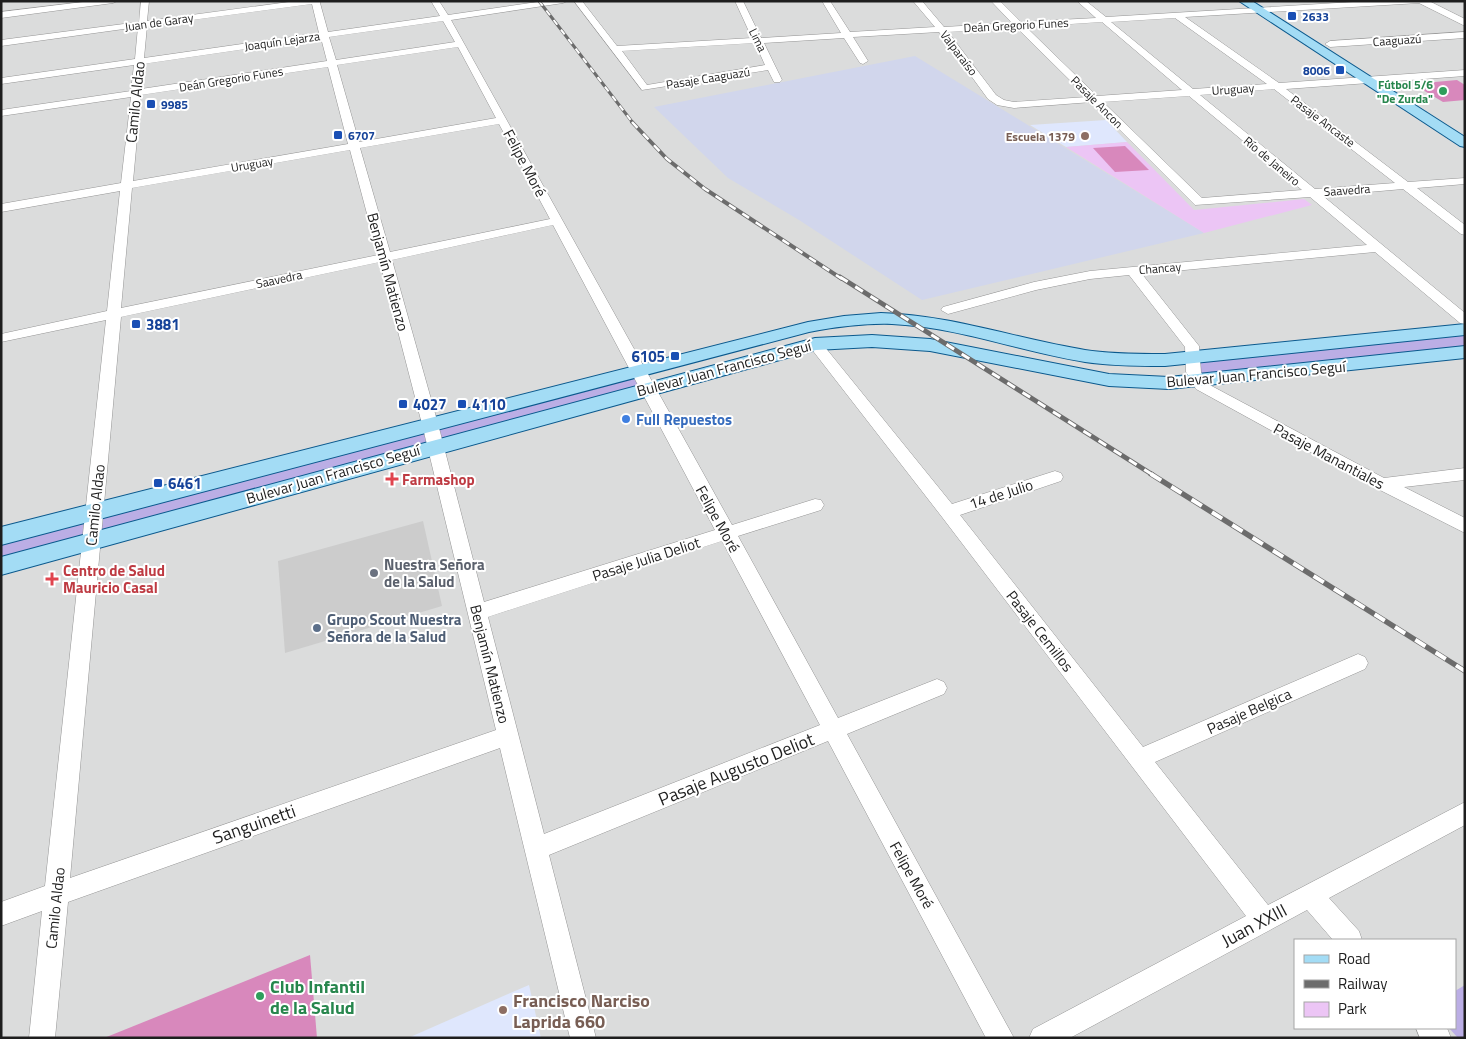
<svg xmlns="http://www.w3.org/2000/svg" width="1466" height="1039" viewBox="0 0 1466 1039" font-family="'Titillium Web',sans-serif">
<rect width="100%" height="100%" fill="#e5eaee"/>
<path fill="#dbdcdc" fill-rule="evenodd" d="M1,1H1465V1038H1ZM1295,940H1455V1028H1295Z"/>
<g fill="#dfe7fd">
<polygon points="1106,120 1127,142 1066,147 1030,125"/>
<polygon points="529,985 541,1038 408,1038 508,994"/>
</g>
<polygon fill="#ccc" points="423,521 442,606 285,653 278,561"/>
<polygon fill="#d1d6ec" points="915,56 1204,233 922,300 799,220 728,178 654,107"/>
<g fill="#bbaee5">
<polygon points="1465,329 1465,352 1196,382 1193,357"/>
<polygon points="637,370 647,389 1,566 1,536"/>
<polygon points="1465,985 1465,1038 1458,1038 1449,1028 1455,1028 1455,991"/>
</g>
<polygon fill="#ecc5f5" points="1127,142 1194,210 1304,199 1312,205 1204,233 1066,147"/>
<g fill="#d888bc">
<polygon points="1457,80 1465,85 1465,100 1443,102 1413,84"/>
<polygon points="1125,146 1149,170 1115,172 1093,148"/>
<polygon points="310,955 317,1038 104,1038"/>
</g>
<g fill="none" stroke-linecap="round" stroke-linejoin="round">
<defs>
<g id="minor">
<polygon points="91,1 117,1 113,3 1,18 1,12"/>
<path d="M141,1H149L147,21L296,1H321L320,3L328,32L440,16L431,1H439L448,15L544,1H567L563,3L451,20L732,525L815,499L821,500L824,505L821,510L738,536L838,718L937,679L944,682L947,688L944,694L847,734L1014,1038H986L828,741L549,855L596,1038H570L500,748L68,902L55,1038H29L42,911L1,926V902L45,886L106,320L1,342V334L107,311L120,191L1,212V204L121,183L131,97L1,116V110L131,91L134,65L1,84V78L135,59L138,27L1,46V40L139,22ZM312,4L319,33L144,58L147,26ZM443,21L455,42L336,60L329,37ZM321,38L327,61L141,89L143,64ZM458,47L496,118L359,142L337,65ZM328,67L348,144L133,181L141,95ZM499,124L550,219L390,252L360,148ZM350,150L378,255L121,308L132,188ZM553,225L715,530L484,602L438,424L392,260ZM380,262L422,424L496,730L70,878L121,317ZM722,541L820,725L544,834L488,617Z"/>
<path d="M574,1H582L617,46L752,38L735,1H743L761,38L841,33L822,1H830L850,32L935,27L913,1H922L944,27L1012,23L991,1H1000L1021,22L1096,18L1077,1H1086L1106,17L1370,1H1429L1465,19V26L1419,3L1185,17L1279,83L1465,70V76L1286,89L1408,182L1465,178V184L1417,188L1465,225V235L1461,234L1403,189L1323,196L1465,313V324L1460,323L1375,252L1142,274L1199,346L1201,372L1206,383L1384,478L1465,468V480L1404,487L1465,518V533L1376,488L1196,389L1186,372L1185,347L1129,275L1090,279L1036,290L948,314L941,310L943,307L1034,282L1090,271L1367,245L1310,197L1195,205L1092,102L1014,108L997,105L988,99L939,32L853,37L868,61L863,64L860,63L844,38L764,43L782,80L780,82H774L768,70L642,90ZM1175,18L1267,84L1193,89L1111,22ZM1102,22L1182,90L1097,96L1026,27ZM1017,28L1087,97L1014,102L1004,100L996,95L948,32ZM755,43L765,65L647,85L622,51ZM1274,89L1395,183L1315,189L1200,95ZM1189,96L1302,190L1202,198L1103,102Z"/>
<polygon points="1465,32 1465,38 1330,47 1325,44 1330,41"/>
<polygon points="815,340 820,341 952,504 1055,471 1061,473 1063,477 1061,481 960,515 1143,747 1351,657 1358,654 1365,657 1368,663 1365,669 1155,762 1268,905 1465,802 1465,825 1329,898 1359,931 1362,940 1333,940 1307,910 1070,1038 1029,1038 1033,1029 1246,916 942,517 810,347 808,344 810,341"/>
<polygon points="1416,1028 1447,1028 1451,1038 1420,1038"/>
</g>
<g id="major">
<polygon points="1239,1 1252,1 1465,137 1465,147 1460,146"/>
<path d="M881,313C951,315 1017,339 1085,350C1111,354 1138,354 1165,354L1465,324V335L1165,366C1139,366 1112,366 1085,362C1021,352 958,327 892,324C864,323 836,327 809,332L1,545V527L808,322L844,316Z"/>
<polygon points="872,335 930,339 1109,374 1169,377 1465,346 1465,358 1169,389 1109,386 930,351 872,347 816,350 1,575 1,557 815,338"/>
</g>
</defs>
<use href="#minor" stroke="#959595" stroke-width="1"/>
<use href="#major" stroke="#0b598d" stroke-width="2"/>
<use href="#minor" fill="#fff" fill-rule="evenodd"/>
<use href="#major" fill="#a3dcf5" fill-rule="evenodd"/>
<defs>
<polyline id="rail-far3" points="539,1 633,123"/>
<polyline id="rail-far2" points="632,122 667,159 705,189 842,279"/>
<polyline id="rail-far1" points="840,277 1153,475"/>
<polyline id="rail" points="1151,474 1465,671"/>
</defs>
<use href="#rail-far3" stroke="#6c6c6c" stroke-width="3"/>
<use href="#rail-far2" stroke="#6c6c6c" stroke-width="4"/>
<use href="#rail-far1" stroke="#6c6c6c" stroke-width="5"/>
<use href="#rail" stroke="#6c6c6c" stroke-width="5.5"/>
<use href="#rail-far3" stroke="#fff" stroke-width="2" stroke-dasharray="6" stroke-linecap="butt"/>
<use href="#rail-far2" stroke="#fff" stroke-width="2.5" stroke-dasharray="8" stroke-linecap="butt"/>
<use href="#rail-far1" stroke="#fff" stroke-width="3" stroke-dasharray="9" stroke-linecap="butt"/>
<use href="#rail" stroke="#fff" stroke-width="4" stroke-dasharray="12" stroke-linecap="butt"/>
</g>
<g fill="#1a4fb4" stroke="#fff" stroke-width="2">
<rect x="1287" y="11" width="10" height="10" rx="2.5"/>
<rect x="1335" y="65" width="10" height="10" rx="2.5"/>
<rect x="146" y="99" width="10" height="10" rx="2.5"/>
<rect x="333" y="130" width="10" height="10" rx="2.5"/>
<rect x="131" y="319" width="10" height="10" rx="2.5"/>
<rect x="670" y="351" width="10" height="10" rx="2.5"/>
<rect x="398" y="399" width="10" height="10" rx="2.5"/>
<rect x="457" y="399" width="10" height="10" rx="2.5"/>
<rect x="153" y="478" width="10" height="10" rx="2.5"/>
</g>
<g fill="#2e9e5b" stroke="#fff" stroke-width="2">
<circle cx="1443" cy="91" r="5"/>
<circle cx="260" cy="996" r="5"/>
</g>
<g fill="#8d6e63" stroke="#fff" stroke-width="2">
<circle cx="1085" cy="136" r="5"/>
<circle cx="503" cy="1010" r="5"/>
</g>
<circle fill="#3f7fe0" stroke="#fff" stroke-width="2" cx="626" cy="419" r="5"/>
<g fill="#e0444e" stroke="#fff" stroke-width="2">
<path d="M389.5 471.5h5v5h5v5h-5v5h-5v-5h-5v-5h5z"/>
<path d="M49.5 571.5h5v5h5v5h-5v5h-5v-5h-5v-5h5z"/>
</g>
<circle fill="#6b7280" stroke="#fff" stroke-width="2" cx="374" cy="573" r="5"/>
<circle fill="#5c6f8a" stroke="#fff" stroke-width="2" cx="317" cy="628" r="5"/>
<g text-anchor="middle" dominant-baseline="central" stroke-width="4" stroke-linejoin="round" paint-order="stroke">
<g font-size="12" font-weight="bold" fill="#164399" stroke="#fff" text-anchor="start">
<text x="1302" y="16">2633</text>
<text x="1330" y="70" text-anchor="end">8006</text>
<text x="161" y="104">9985</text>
<text x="348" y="135">6707</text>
</g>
<g font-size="12" fill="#1e1e1e" stroke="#fff">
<text transform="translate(159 22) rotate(-8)">Juan de Garay</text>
<text transform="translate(1016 25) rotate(-3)">Deán Gregorio Funes</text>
<text transform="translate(758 40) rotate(64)">Lima</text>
<text transform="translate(1397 40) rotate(-4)">Caaguazú</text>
<text transform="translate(282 41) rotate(-8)">Joaquín Lejarza</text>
<text transform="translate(959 53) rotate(53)">Valparaíso</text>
<text transform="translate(708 78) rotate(-9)">Pasaje Caaguazú</text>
<text transform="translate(231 79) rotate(-9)">Deán Gregorio Funes</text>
<text transform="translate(1233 89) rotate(-4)">Uruguay</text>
<text transform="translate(1097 102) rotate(45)">Pasaje Ancon</text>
<text transform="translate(1323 121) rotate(37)">Pasaje Ancaste</text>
<text transform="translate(1272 161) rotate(40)">Río de Janeiro</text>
<text transform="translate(252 164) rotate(-10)">Uruguay</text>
<text transform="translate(1347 190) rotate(-4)">Saavedra</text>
<text transform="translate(1160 268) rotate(-5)">Chancay</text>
<text transform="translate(279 279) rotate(-12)">Saavedra</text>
</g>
<g font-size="12" font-weight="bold" fill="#27864d" stroke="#fff" text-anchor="end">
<text x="1433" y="84">Fútbol 5/6<tspan x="1433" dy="14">"De Zurda"</tspan></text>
</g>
<g font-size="12" font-weight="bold" fill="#785e54" stroke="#fff" text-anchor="end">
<text x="1075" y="136">Escuela 1379</text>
</g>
<g font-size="15" fill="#1e1e1e" stroke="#fff">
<text transform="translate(135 102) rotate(-84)">Camilo Aldao</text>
<text transform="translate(525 163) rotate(62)">Felipe Moré</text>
<text transform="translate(388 272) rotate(75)">Benjamín Matienzo</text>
<text transform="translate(724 368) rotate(-15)">Bulevar Juan Francisco Seguí</text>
<text transform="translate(1256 374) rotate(-5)">Bulevar Juan Francisco Seguí</text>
<text transform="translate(1329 456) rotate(28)">Pasaje Manantiales</text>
<text transform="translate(333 474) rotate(-16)">Bulevar Juan Francisco Seguí</text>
<text transform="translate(1001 494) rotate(-18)">14 de Julio</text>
<text transform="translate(95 505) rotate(-84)">Camilo Aldao</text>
<text transform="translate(718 519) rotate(61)">Felipe Moré</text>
<text transform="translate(646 559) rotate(-18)">Pasaje Julia Deliot</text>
<text transform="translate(1040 631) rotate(52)">Pasaje Cemillos</text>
<text transform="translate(490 664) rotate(76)">Benjamín Matienzo</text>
<text transform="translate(1249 711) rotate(-24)">Pasaje Belgica</text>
<text transform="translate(912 875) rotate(61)">Felipe Moré</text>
<text transform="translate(55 908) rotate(-84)">Camilo Aldao</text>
</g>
<g font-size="15" font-weight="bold" fill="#164399" stroke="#fff" text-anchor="start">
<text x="146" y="324">3881</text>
<text x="665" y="356" text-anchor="end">6105</text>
<text x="413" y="404">4027</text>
<text x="472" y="404">4110</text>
<text x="168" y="483">6461</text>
</g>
<g font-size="15" font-weight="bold" fill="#366cbe" stroke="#fff" text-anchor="start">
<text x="636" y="419">Full Repuestos</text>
</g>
<g font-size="15" font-weight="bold" fill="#be3a42" stroke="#fff" text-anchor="start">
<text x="402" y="479">Farmashop</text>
<text x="63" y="570">Centro de Salud<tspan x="63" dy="17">Mauricio Casal</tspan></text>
</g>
<g font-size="15" font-weight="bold" fill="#5b616d" stroke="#fff" text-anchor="start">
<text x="384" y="564">Nuestra Señora<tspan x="384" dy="17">de la Salud</tspan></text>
</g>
<g font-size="15" font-weight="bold" fill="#4e5e75" stroke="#fff" text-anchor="start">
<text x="327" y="619">Grupo Scout Nuestra<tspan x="327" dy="17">Señora de la Salud</tspan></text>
</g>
<g font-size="18" fill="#1e1e1e" stroke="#fff">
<text transform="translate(736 769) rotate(-22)">Pasaje Augusto Deliot</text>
<text transform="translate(254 824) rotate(-19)">Sanguinetti</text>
<text transform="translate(1254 925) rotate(-28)">Juan XXIII</text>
</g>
<g font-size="18" font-weight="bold" fill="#27864d" stroke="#fff" text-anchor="start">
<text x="270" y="986">Club Infantil<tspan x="270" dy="21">de la Salud</tspan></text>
</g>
<g font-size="18" font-weight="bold" fill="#785e54" stroke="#fff" text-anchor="start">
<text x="513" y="1000">Francisco Narciso<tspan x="513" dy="21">Laprida 660</tspan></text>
</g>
</g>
<rect width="1466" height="1039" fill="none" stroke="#1e1e1e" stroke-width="5"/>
<rect x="1294" y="939" width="162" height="90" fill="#ffffff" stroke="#a5a5a5"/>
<rect x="1304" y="955" width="25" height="8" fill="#a3dcf5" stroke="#a5a5a5"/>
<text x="1338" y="964" font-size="15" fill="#1e1e1e">Road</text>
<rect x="1304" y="980" width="25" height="8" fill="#6c6c6c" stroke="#a5a5a5"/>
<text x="1338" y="989" font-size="15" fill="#1e1e1e">Railway</text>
<rect x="1304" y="1002" width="25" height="15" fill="#ecc5f5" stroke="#a5a5a5"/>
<text x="1338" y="1014" font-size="15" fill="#1e1e1e">Park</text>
</svg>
